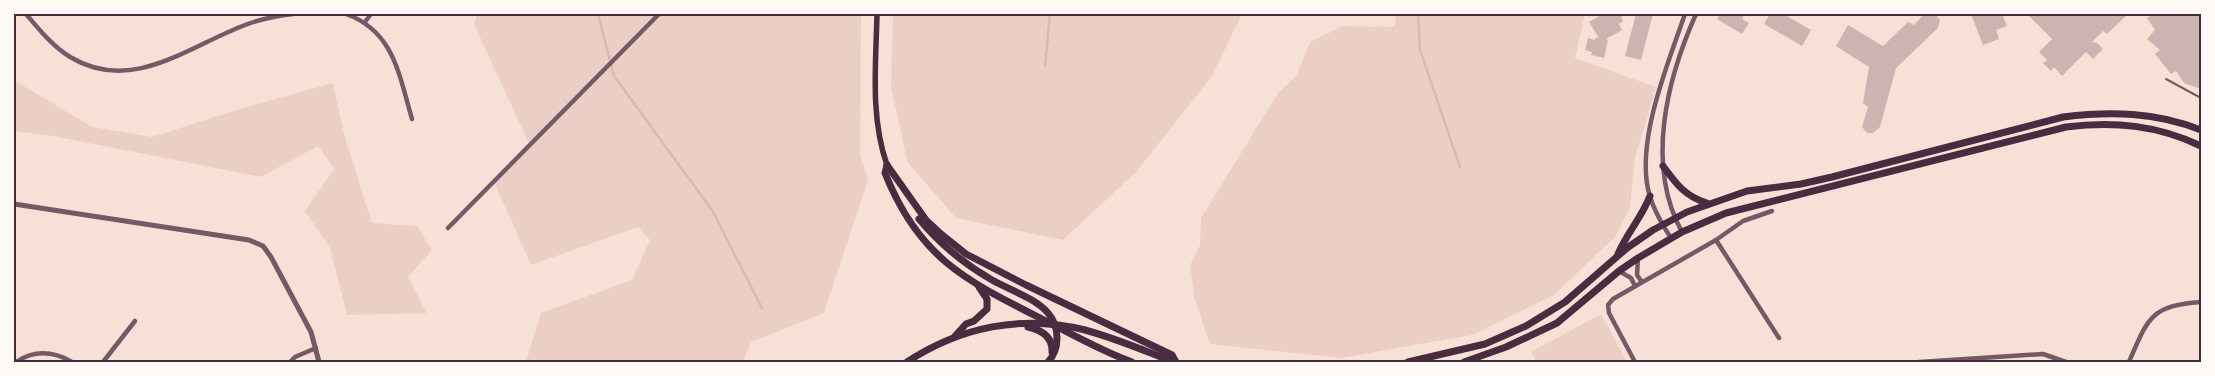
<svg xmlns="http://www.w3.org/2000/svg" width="2215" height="376" viewBox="0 0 2215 376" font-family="Literata,serif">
<rect width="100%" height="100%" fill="#f7e1d7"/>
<g fill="#ebcfc5">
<polygon points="477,14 861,14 860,155 868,180 824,313 751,342 743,362 526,362 541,313 632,280 650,240 638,227 531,265 495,184 530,146 474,24"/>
<polygon points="893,14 1242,14 1212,76 1136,172 1063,240 956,218 908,163 891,87"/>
<polygon points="1396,14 1585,14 1575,58 1656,87 1635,158 1630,207 1615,237 1554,295 1472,335 1341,358 1210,344 1194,297 1190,265 1200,245 1201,218 1278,93 1296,76 1310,42 1343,26 1395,27"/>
<polygon points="14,80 92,127 152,137 246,107 333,83 344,134 372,223 417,226 432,250 408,277 427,313 347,315 330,248 305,211 334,169 318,146 261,177 53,136 14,131"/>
<polygon points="1601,314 1627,362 1536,362 1531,352"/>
</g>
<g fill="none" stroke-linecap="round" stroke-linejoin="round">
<g stroke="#dcb8b0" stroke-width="2.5">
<polyline points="598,14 614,76 712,210 762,308"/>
<polyline points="1418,14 1420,50 1460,167"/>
<polyline points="1045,66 1050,14"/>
</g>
</g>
<g fill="#ccb4b1">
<polygon points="1603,14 1626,14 1621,17 1623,21 1619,24 1622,30 1606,39 1608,40 1604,58 1591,55 1592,52 1585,50 1588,38 1595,40 1596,37 1599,38 1589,22"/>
<polygon points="1636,14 1653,14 1641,60 1625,56"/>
<polygon points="1720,14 1745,14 1742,19 1749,23 1742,34 1717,19"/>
<polygon points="1770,14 1783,14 1811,30 1802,46 1764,24"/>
<polygon points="1924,14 1935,14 1940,20 1938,28 1896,68 1880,127 1873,133 1867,133 1862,127 1868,107 1863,103 1869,67 1836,46 1848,25 1883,46 1908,22 1914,25"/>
<polygon points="1971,14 2002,14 2007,26 1996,30 1999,39 1983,45"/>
<polygon points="2027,14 2084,15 2128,14 2107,34 2103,31 2092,42 2094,43 2096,42 2103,49 2093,59 2086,52 2062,76 2054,67 2051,71 2043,63 2047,60 2039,52 2052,39"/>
<polygon points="2153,14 2201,14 2201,89 2184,83 2176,71 2171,74 2155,54 2160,50 2147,39 2155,30 2147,18"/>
</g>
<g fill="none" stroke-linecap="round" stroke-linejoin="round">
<polyline stroke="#755966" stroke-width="2" points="2166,79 2201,98"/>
<g stroke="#755966" stroke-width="4.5">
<path d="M26,14C39,29 52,46 70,57C132,94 187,47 245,25C260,19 277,16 293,14"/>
<path d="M346,14C394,31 399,75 412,119"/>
<polyline points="365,22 371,14"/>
<polyline points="448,228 659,14"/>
<path d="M1682,232C1645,165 1667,79 1696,14"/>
<path d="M1671,238C1661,223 1652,207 1648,189C1637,138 1668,63 1685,14"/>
<polyline points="1716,240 1779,338"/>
<polyline points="1638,258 1637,275 1642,282"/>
<polyline points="1619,271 1631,278 1635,286"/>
<path d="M16,362C34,350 53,351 72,362"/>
<polyline points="103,362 135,321"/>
<polyline points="290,362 295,357 316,348"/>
<polyline points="1635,362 1609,313 1608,305 1613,299 1716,240 1743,221 1772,211"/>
<polyline points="1919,362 2043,354 2066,362"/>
<path d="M2129,362C2148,318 2150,306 2201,302"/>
</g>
<polyline stroke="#755966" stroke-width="5" points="14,204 249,240 263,246 271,257 311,332 319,362"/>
<path stroke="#4a2c40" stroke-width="5.5" d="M877,14C876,63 870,117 887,165"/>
<g stroke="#4a2c40" stroke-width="7">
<polyline points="887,165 926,220 941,234 966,254 1026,285 1172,355 1176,362"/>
<path d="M887,165L885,173C919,258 965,280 1042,319C1072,334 1101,351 1132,362"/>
<path d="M1663,166C1676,184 1686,197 1707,203"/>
<path d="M919,219C940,244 964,264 992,280C1010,290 1035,298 1048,313C1060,327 1060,349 1048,362"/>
<path d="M1618,254C1627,233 1642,217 1650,196"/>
<path d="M1028,327C1041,330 1053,337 1052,352"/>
<polyline points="955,336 966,324 974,321 987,309 987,299 979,287"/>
<path d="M907,362C960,327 1022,314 1085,330C1115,338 1145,351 1174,362"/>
<path d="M1408,362L1485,344L1526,326L1565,302L1627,248L1653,230L1687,212L1747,191L1801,184L1832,177L2063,117C2110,111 2156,112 2201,130"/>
<path d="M1464,362L1506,347L1557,323L1619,271L1638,258L1682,232L1726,213L2066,127C2114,121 2157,125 2201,146"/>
</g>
</g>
<rect width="2215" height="376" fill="none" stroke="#fffaf5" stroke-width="30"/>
<rect x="15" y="15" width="2185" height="346" fill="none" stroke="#4a2c40" stroke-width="2"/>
</svg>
